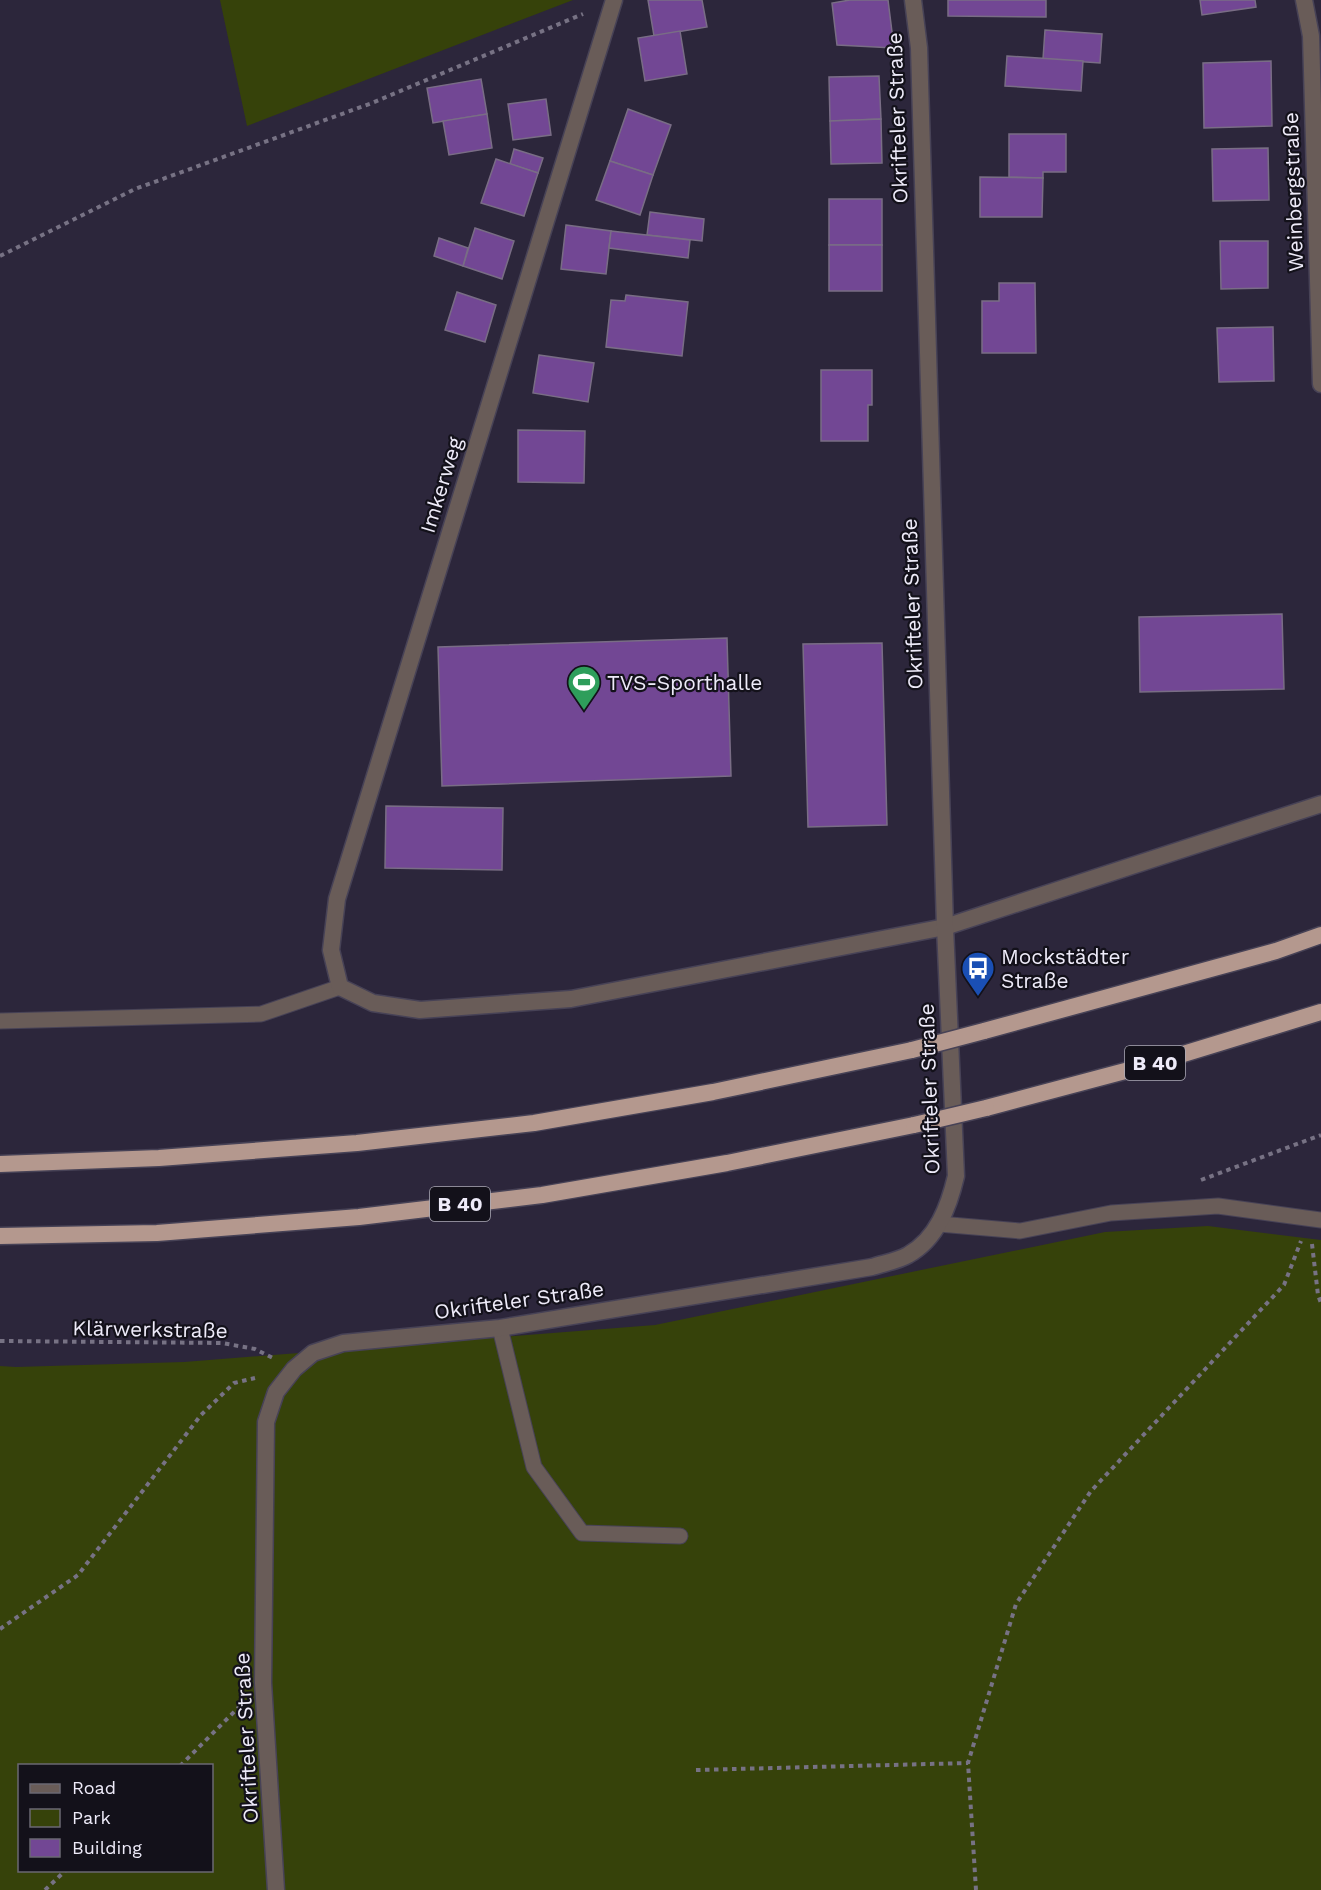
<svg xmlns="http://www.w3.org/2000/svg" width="1321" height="1890" viewBox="0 0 1321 1890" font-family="'Work Sans',sans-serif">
<rect width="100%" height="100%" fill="#2c263b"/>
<g fill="#36420a" fill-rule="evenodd">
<polygon points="220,0 573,0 247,126"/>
<path d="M1208,1226L1321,1240V1890H0V1366L16,1367L184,1362L655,1325L1105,1232ZM20,1766H212V1870H20Z"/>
</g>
<g fill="#724794" stroke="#796d85" stroke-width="1.5">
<polygon points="648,0 702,0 707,27 654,36"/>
<polygon points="888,0 894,48 837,45 832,3 850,0"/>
<polygon points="948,0 1046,0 1046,17 948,16"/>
<polygon points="1200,0 1255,0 1256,7 1202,15"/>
<polygon points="1045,30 1102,34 1100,63 1043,59"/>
<polygon points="680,31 687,74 645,81 638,38"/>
<polygon points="1007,56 1083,61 1081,91 1005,86"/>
<polygon points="1271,61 1272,126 1204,128 1203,63"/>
<polygon points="879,76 881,119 830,121 829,77"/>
<polygon points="481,79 487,114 433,123 427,88"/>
<polygon points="546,99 551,135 513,140 508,104"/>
<polygon points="628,109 671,125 653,175 610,161"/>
<polygon points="487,114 492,148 449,155 443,121"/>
<polygon points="881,119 882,163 831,164 830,121"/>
<polygon points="1009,134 1066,134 1066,172 1043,172 1043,178 1009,177"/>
<polygon points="1268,148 1269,200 1213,201 1212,149"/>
<polygon points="514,149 543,158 538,173 510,164"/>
<polygon points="496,159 538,173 524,216 481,203"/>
<polygon points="610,161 653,175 640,215 596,200"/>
<polygon points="980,177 1043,178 1042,217 980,217"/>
<rect x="829" y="199" width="53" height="46"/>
<polygon points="650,212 704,219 702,241 647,235"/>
<polygon points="566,225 611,231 606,274 561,269"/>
<polygon points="475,228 514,241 502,279 463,266"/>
<polygon points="611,231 690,240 688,258 609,248"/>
<polygon points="439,238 468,248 463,266 434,256"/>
<polygon points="1220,241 1268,241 1268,288 1221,289"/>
<rect x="829" y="245" width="53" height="46"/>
<polygon points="999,283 1035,283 1036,353 982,353 982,301 999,301"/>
<polygon points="457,292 496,305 485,342 445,330"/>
<polygon points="626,295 688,302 682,356 606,347 611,300 625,301"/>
<polygon points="1273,327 1274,381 1219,382 1217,328"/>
<polygon points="539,355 594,363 588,402 533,393"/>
<polygon points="821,370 872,370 872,405 868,405 868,441 821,441"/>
<polygon points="518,430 585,431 584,483 518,482"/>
<polygon points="1282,614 1284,689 1140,692 1139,617"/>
<polygon points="727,638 731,776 442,786 438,647"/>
<polygon points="882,643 887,825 808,827 803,644"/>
<polygon points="386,806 503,808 502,870 385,868"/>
</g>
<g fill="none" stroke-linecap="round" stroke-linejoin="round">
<defs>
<g id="service">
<polyline points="0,1021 261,1014 340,987"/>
<polyline points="939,1224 1020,1231 1111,1213 1218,1206 1321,1220"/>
<polyline points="500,1328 534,1467 582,1533 680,1536"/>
</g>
<g id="minor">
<polyline points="614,0 337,899 331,950 340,987 373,1003 420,1010 571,999 945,927 1321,804"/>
<polyline points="1304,0 1311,36 1321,384"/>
</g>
<path id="tertiary" d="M276,1890L263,1683L266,1422L276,1392L294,1369L313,1353L343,1343L500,1328L872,1267C884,1263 898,1261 908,1255C937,1239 949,1206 956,1176L945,927L919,48L913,0"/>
<g id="trunk">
<polyline points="984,1031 1276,951 1321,935"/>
<polyline points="986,1108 1144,1066 1321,1012"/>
<polyline points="0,1164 159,1158 357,1143 534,1123 713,1092 912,1050"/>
<polyline points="0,1236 157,1233 359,1217 542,1195 727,1163 914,1125"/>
</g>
</defs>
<use href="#service" stroke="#474256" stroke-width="17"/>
<use href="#minor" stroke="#474256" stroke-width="19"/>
<use href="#tertiary" stroke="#474256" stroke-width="19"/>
<use href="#trunk" stroke="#474256" stroke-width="19"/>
<g stroke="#777284" stroke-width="4" stroke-dasharray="4.5 4.5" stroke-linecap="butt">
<polyline points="0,256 135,189 372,103 583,14"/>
<polyline points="1201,1180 1321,1135"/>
<polyline points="1312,1244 1318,1295 1321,1303"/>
<polyline points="0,1341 222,1343 255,1349 273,1358"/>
<polyline points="0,1629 78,1575 201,1415 234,1383 255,1378"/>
<polyline points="180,1766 239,1707"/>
<polyline points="696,1770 968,1763"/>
<polyline points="45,1890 66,1870"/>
<polyline points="976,1890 968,1763 1016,1604 1091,1491 1284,1285 1301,1241"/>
</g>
<use href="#service" stroke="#695c58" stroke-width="15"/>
<use href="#minor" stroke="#695c58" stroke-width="16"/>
<use href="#tertiary" stroke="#695c58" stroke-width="16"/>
<use href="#trunk" stroke="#b4988e" stroke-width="16"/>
<defs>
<g id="trunk-bridge">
<polyline points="912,1050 984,1031"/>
<polyline points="914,1125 986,1108"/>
</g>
</defs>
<use href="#trunk-bridge" stroke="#474256" stroke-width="19" stroke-linecap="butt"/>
<use href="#trunk-bridge" stroke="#b4988e" stroke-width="16"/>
</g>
<defs>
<symbol id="stadium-pin" viewBox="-11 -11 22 30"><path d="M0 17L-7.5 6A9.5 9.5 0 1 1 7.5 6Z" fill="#2e9e5b" stroke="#13111a"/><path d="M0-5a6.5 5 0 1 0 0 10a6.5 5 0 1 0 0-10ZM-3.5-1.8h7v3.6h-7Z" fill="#fff"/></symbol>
<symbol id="bus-pin" viewBox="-11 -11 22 30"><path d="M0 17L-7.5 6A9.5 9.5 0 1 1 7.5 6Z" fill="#1a4fb4" stroke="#13111a"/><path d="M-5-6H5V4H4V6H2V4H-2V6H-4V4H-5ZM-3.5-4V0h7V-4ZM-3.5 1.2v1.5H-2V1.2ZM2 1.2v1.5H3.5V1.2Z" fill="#fff"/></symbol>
</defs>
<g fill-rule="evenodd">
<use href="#stadium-pin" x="565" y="663" width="38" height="52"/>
<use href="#bus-pin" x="959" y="949" width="38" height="52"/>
</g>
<g text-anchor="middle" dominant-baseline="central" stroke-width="4.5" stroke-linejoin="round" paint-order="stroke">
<g fill="#13111a" stroke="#acaab6" stroke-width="1.5">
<rect x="1125" y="1046" width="60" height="34" rx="4.5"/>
<rect x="430" y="1187" width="60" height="34" rx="4.5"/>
</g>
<g font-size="20" font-weight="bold" fill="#eeebf9">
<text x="1155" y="1063">B 40</text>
<text x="460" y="1204">B 40</text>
</g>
<g font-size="21" fill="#eeebf9" stroke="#13111a">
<text transform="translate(897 118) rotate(-92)">Okrifteler Straße</text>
<text transform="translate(1293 192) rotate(-92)">Weinbergstraße</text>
<text transform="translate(441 485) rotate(-73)">Imkerweg</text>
<text transform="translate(912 604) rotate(-92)">Okrifteler Straße</text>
<text transform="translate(929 1089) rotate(-92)">Okrifteler Straße</text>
<text transform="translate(519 1300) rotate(-8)">Okrifteler Straße</text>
<text transform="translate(150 1329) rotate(1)">Klärwerkstraße</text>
<text transform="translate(246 1738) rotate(-93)">Okrifteler Straße</text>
</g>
<g font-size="21" fill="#eeebf9" stroke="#13111a" text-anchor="start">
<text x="607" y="682">TVS-Sporthalle</text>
<text x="1001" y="956">Mockstädter<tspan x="1001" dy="24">Straße</tspan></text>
</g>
</g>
<rect x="18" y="1764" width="195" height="108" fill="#13111a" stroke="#6b6873" stroke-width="1.5"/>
<rect x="30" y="1784" width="30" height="9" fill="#695c58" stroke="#6b6873" stroke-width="1.5"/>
<text x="72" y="1794" font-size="18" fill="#eeebf9">Road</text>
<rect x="30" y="1809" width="30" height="18" fill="#36420a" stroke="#6b6873" stroke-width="1.5"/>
<text x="72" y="1824" font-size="18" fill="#eeebf9">Park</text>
<rect x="30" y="1839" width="30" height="18" fill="#724794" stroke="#6b6873" stroke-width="1.5"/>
<text x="72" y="1854" font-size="18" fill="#eeebf9">Building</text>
</svg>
